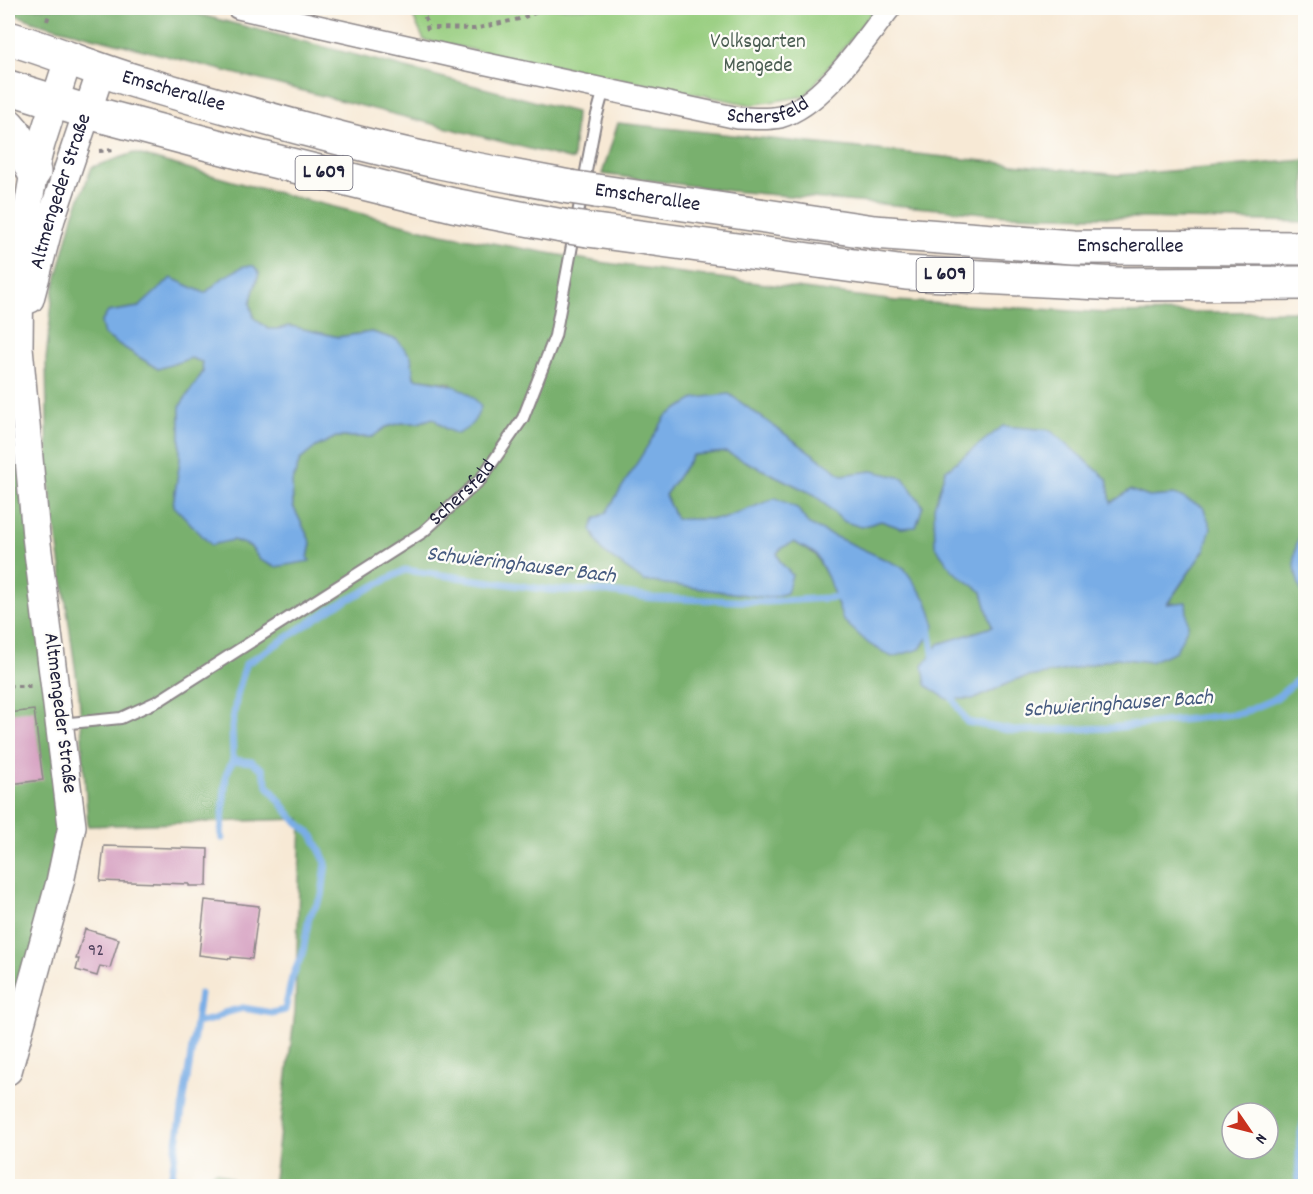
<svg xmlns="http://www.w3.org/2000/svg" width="1313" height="1194" viewBox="0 0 1313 1194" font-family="Dekko,sans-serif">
<rect width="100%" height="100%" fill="#fdfcf7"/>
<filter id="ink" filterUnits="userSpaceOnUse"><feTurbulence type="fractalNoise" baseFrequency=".0167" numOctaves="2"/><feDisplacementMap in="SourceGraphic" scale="12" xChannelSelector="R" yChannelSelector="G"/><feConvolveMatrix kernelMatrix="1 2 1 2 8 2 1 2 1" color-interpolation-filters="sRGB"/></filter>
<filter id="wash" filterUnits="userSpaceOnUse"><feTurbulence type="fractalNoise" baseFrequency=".008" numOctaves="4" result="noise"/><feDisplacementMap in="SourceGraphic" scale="24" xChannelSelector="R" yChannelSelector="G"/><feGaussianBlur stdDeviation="1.35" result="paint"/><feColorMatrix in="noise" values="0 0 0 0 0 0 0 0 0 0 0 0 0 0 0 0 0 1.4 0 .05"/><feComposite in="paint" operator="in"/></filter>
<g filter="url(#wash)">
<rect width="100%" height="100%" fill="#f7e9d5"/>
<g fill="#97cd7f" stroke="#5c785d" stroke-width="1.5">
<polygon points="409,8 876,8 805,96 752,105 424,40"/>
<polygon points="216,1171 232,1179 234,1186 202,1186 204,1179"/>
</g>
<g fill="#79b06e" stroke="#4e6954" stroke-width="1.5" fill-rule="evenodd">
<polygon points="8,8 174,8 576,112 573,160 38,23 8,12"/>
<polygon points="618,123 1119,175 1305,160 1305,222 1007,215 731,191 602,174"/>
<path d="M134,153L243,184L442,234L599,262L896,301L1107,313L1305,311V1186H889L888,1181L836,1186H273L295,1012L301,819L88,826L79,695L48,475L46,360L53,292L74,213L92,167ZM259,273L250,303L254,318L268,329H278L290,326L338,337L372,332L397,340L411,357L414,378L451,383L446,429L433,418L418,423H402L386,427L372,437H336L315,447L300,460L292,482L293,506L311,543L308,558L275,567L260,560L250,546L233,540L173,505L180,461V406L203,372L202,362L191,358L158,369L104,335L108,312L139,307L205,293L224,277ZM729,394L842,475L872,471L901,528L881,521L861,527L844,521L815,495L726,452L693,455L665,495L676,519H723L776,499L797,508L809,525L904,568L828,578L815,554L794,542L783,546L777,553L780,562L792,575L622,564L602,551L595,519L606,513ZM1092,467L1107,479L1111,503L1130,490L1149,497L1177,495L1205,549L1167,605L1186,603L1150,661L1116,658L1067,670L1017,679L975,699L939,644L993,627L982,592ZM1232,1113H1268V1149H1232Z"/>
<polygon points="8,334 70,803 8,1071"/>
</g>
<g fill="#79ade6" stroke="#4e6890" stroke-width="1.5">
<path d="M244,266H254L259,273L250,303L254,318L268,329H278L290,326L338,337L372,332L397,340L411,356L414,378C440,382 466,384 481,407C476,420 471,428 457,434L446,429L433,418L418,423H402L386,427L372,437H336L316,447L300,460L292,482L293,506L311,543L308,558L310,561L275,567L260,560L250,546L233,540L211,545L173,505L180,461V406L203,372L202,362L191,358L158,369L104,335L101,323L108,312L139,307L171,278L205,293L224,277Z"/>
<polygon points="729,394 842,475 872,471 903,478 923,506 916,527 901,528 881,521 861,527 843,521 815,495 726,452 693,455 665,495 676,519 723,519 776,498 797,508 809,525 904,568 927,601 935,626 920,649 892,657 869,644 843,620 828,578 816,554 794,542 783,547 777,553 780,562 792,575 787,593 769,598 644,581 602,551 591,529 595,519 606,513 666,416 696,398"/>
<polygon points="1003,426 1050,430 1107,479 1111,503 1130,490 1149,497 1177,495 1203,507 1211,527 1205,549 1167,604 1186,602 1188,626 1176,651 1150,662 1116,658 1067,670 1017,679 975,699 947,699 926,685 923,666 939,644 992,627 982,592 953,571 935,546 934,507 945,471"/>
<path d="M1305,447V511C1295,492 1295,474 1299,452Z"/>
<path d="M1305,529V600C1295,579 1288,548 1305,529Z"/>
</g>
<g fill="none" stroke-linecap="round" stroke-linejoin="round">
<g stroke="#79ade6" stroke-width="7">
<polyline points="929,626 934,659"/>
<polyline points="950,694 967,722 1014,731 1111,728 1242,713 1275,699 1306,673"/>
<polyline points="222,838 221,834 226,775 233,760"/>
<polyline points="196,1023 200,994"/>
<polyline points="170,1186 196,1023 214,1019 224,1013 243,1008 272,1013 285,1010 292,978 303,952 309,917 322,896 326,863 313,836 292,817 268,786 262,769 252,762 233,760 232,727 237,695 246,664 332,608 405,570 550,590 603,591 652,598 766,602 843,597"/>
<polyline points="1298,1186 1300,1138 1306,1113"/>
</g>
</g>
<g id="blocks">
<g fill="#d6a0c1">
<polygon points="34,710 43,780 10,784 8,764 8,713"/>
<polygon points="104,846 208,849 207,886 189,886 189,884 100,881"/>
<polygon points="205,900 259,906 252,959 231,957 231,959 199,955"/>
<polygon points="85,929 119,939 110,968 100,966 97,976 76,970 79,959 76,959"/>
</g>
</g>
</g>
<g filter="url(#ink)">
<use href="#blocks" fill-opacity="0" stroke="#8c8688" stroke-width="1.5"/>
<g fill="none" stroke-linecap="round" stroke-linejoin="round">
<defs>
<g id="service">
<path id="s1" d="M60,724L121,718L160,700L423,532L481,479L523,418L555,336L596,118L604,89"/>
</g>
<g id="minor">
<path id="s2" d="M238,8L473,61L738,118C751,118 767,120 780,117C825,103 862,43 890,8"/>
</g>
<g id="tertiary">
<path id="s3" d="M30,299L51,219L101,71"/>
<polyline points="8,1071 60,882 72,826 36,536 19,347 20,254 34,172 41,144 69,57"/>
</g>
<g id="primary">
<path id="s4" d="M8,38C54,51 98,71 145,84C243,112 341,141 440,162C483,171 527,179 570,187"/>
<polyline points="8,87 88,112 254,156 453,205 562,226"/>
<polyline points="8,125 14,132 34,172"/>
<path id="s5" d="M596,191L874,232L1073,247L1306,248"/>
<polyline points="588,230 906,273 1118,284 1306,283"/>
</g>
</defs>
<use href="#service" stroke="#8c8688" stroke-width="14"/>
<use href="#minor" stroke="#8c8688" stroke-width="24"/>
<use href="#tertiary" stroke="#8c8688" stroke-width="30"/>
<use href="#primary" stroke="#8c8688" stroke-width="36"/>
<g stroke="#8c8688" stroke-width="4" stroke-dasharray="4.5 4.5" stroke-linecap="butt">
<polyline points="72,8 73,10 81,11 83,8"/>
<polyline points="423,8 428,30"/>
<polyline points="47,21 51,8"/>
<polyline points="435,28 474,29 519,19 548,8"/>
<polyline points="99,151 115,150"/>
<polyline points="8,686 31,686"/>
</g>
<use href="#service" stroke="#fff" stroke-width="10"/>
<use href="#minor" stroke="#fff" stroke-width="21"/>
<use href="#tertiary" stroke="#fff" stroke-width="27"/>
<use href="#primary" stroke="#fff" stroke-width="33"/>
<defs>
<g id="primary-bridge">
<polyline points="570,187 596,191"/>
<polyline points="562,226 588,230"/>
</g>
</defs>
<use href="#primary-bridge" stroke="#8c8688" stroke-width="36" stroke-linecap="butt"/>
<use href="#primary-bridge" stroke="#fff" stroke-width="33"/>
</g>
</g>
<g text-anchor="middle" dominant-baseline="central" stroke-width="4.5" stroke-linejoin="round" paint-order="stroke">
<g font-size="18" fill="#4f425c">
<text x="96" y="951">92</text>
</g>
<g fill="#fdfcf7" stroke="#646373" stroke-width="1.5">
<rect x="295.5" y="156" width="57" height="34" rx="4.5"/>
<rect x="916.5" y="258" width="57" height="34" rx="4.5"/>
</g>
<g font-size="20" font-weight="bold" fill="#22223b">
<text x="324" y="173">L 609</text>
<text x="945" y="275">L 609</text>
</g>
<g font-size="21" fill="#4b5e53" stroke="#fdfcf7">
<text x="758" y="43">Volksgarten<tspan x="758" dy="24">Mengede</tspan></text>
</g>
<g font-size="21" fill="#22223b" stroke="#fdfcf7">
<text stroke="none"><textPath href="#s4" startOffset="174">Emscherallee</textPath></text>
<text stroke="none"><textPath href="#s2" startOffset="543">Schersfeld</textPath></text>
<text stroke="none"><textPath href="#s3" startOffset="112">Altmengeder Straße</textPath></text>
<text stroke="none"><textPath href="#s5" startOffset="52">Emscherallee</textPath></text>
<text stroke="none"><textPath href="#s5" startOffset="538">Emscherallee</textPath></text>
<text stroke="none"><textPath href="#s1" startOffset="472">Schersfeld</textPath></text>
<text transform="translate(59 713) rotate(83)">Altmengeder Straße</text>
</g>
<g font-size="22" font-style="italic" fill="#455a7f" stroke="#fdfcf7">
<text transform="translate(521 566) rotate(7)">Schwieringhauser Bach</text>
<text transform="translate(1118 705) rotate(-4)">Schwieringhauser Bach</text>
</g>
</g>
<rect width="1313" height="1194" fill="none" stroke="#fdfcf7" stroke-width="30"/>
<g transform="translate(1250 1131) rotate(125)"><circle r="28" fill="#fdfcf7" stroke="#a5a5ac" stroke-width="1.5"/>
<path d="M0-4.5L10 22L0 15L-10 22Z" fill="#c8321e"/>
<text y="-9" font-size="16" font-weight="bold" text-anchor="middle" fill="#22223b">N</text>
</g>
</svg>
